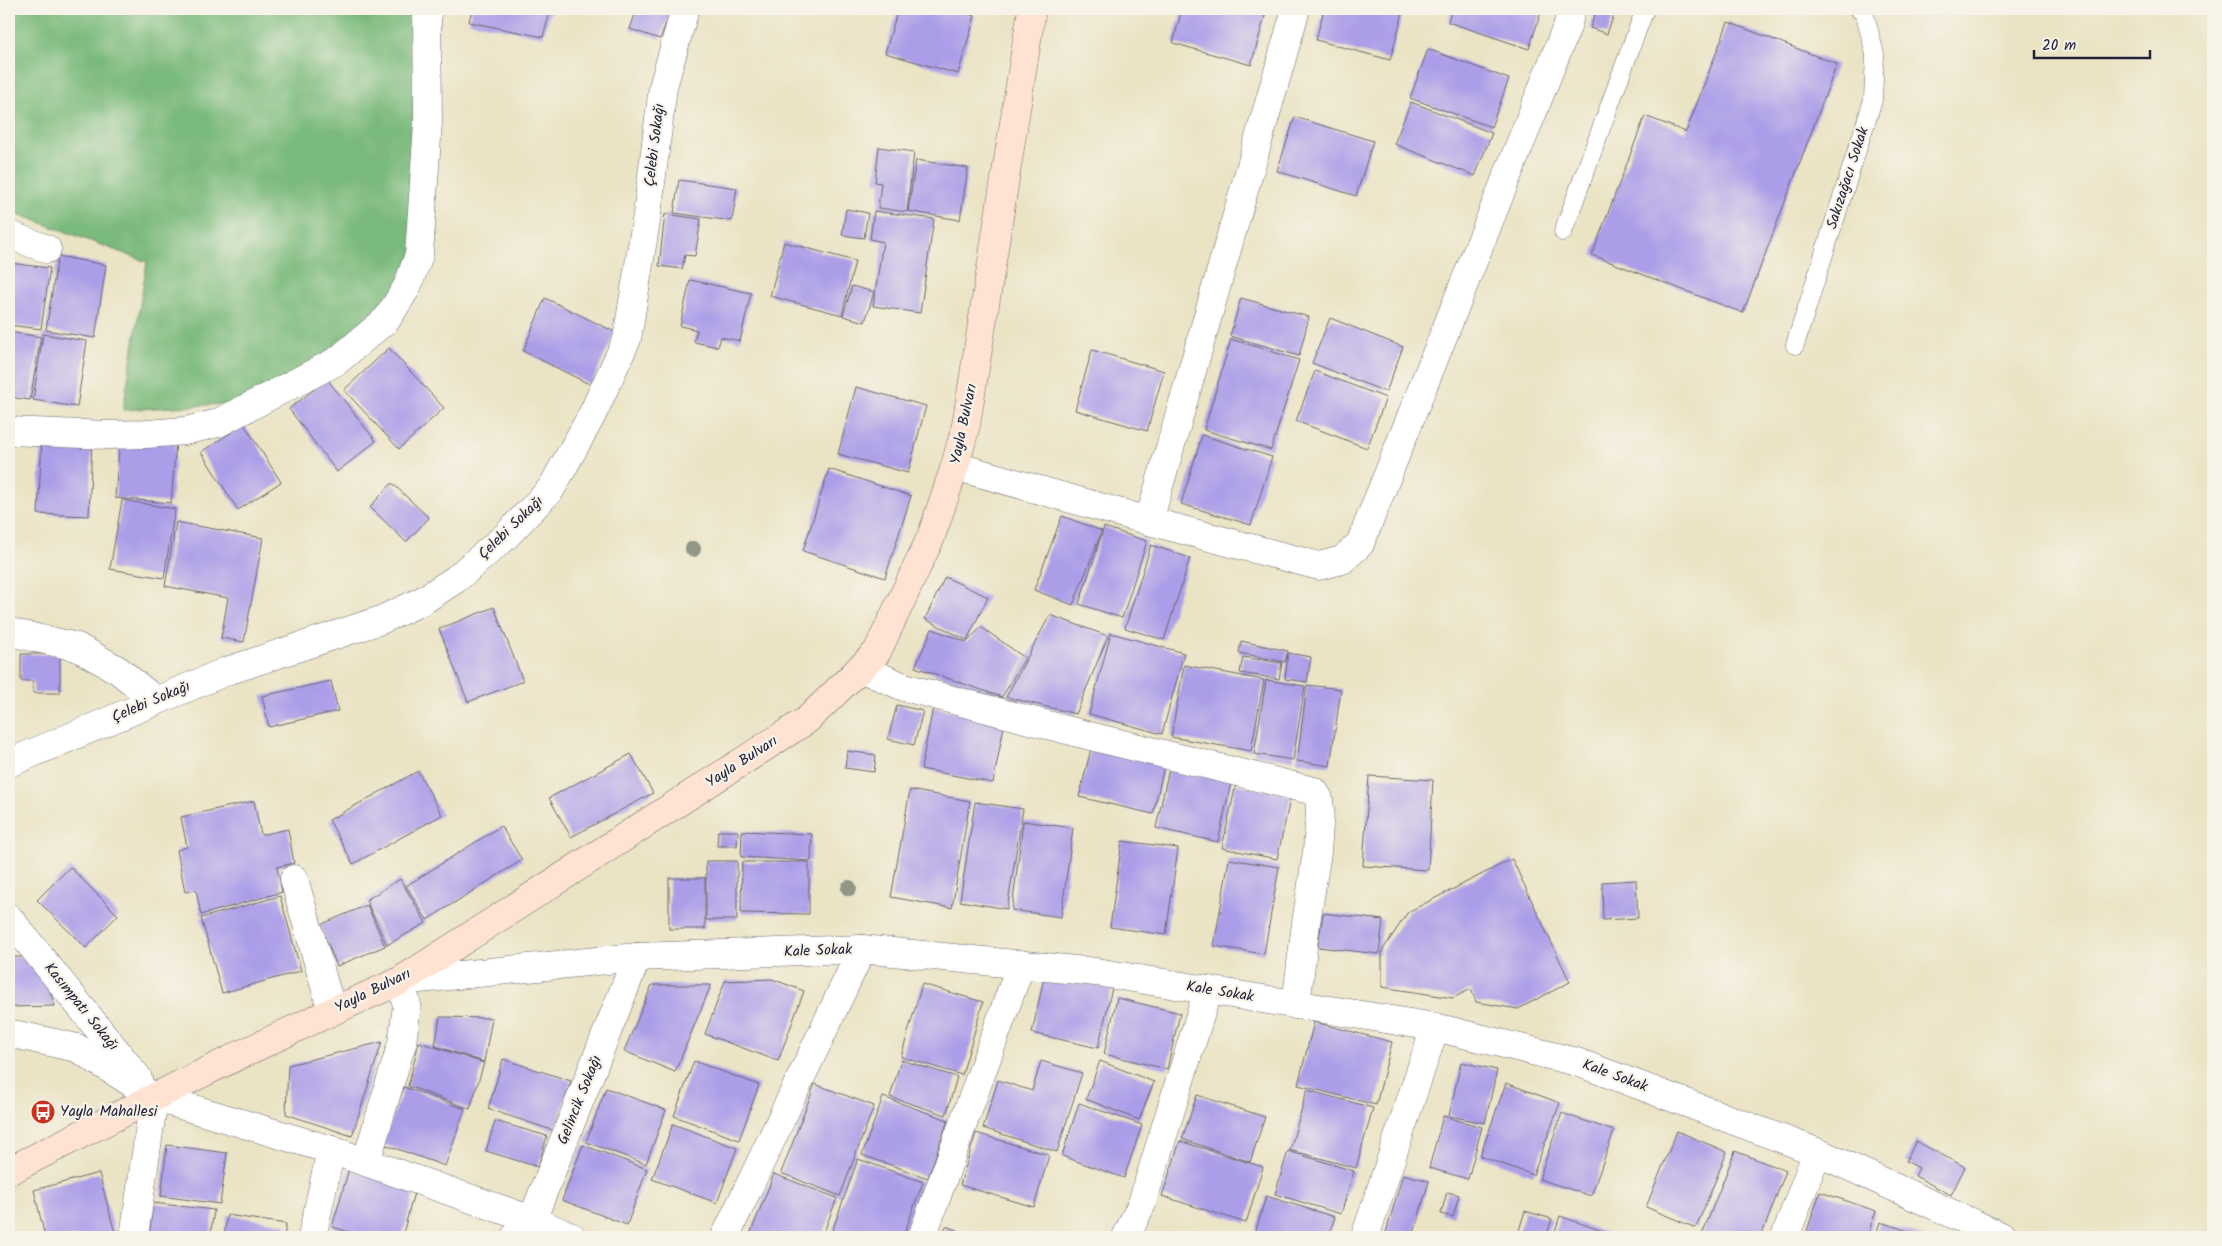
<svg xmlns="http://www.w3.org/2000/svg" width="2222" height="1246" viewBox="0 0 2222 1246" font-family="Kalam,sans-serif">
<rect width="100%" height="100%" fill="#f7f3e8"/>
<filter id="ink" filterUnits="userSpaceOnUse"><feTurbulence type="fractalNoise" baseFrequency=".02" numOctaves="2"/><feDisplacementMap in="SourceGraphic" scale="10" xChannelSelector="R" yChannelSelector="G"/><feConvolveMatrix kernelMatrix="1 2 1 2 8 2 1 2 1" color-interpolation-filters="sRGB"/></filter>
<filter id="wash" filterUnits="userSpaceOnUse"><feTurbulence type="fractalNoise" baseFrequency=".0096" numOctaves="4" result="noise"/><feDisplacementMap in="SourceGraphic" scale="20" xChannelSelector="R" yChannelSelector="G"/><feGaussianBlur stdDeviation="1.12" result="paint"/><feColorMatrix in="noise" values="0 0 0 0 0 0 0 0 0 0 0 0 0 0 0 0 0 1.4 0 .05"/><feComposite in="paint" operator="in"/></filter>
<g filter="url(#wash)">
<rect width="100%" height="100%" fill="#eae3c4"/>
<polygon fill="#7aba7c" stroke="#4e6e5c" points="9,9 427,9 423,225 387,319 259,402 123,410 147,262 15,213 9,213"/>
<g id="blocks">
<g fill="#ab9de8">
<polygon points="472,9 551,9 543,37 469,22"/>
<polygon points="637,9 659,9 670,13 660,39 630,29"/>
<polygon points="898,9 951,9 975,16 958,74 885,53"/>
<polygon points="1182,9 1267,9 1251,65 1173,43"/>
<polygon points="1324,9 1404,9 1390,60 1316,40"/>
<polygon points="1452,9 1542,9 1529,49 1448,22"/>
<polygon points="1597,9 1616,9 1607,34 1590,28"/>
<polygon points="1728,22 1837,64 1743,313 1592,255 1645,116 1686,132"/>
<polygon points="1428,49 1509,79 1491,127 1410,98"/>
<polygon points="1411,102 1492,133 1475,176 1394,144"/>
<polygon points="1295,117 1373,141 1356,196 1277,171"/>
<polygon points="879,147 914,152 907,212 878,208 881,183 875,182"/>
<polygon points="916,160 968,168 960,220 908,211"/>
<polygon points="679,180 737,188 732,221 674,213"/>
<polygon points="846,209 868,213 864,238 842,235"/>
<polygon points="874,211 934,219 920,313 873,306 883,242 870,239"/>
<polygon points="665,214 701,219 695,256 685,255 682,269 659,266"/>
<polygon points="784,242 855,261 842,315 770,296"/>
<polygon points="58,256 106,265 95,338 46,330"/>
<polygon points="9,263 50,268 41,329 9,325"/>
<polygon points="690,280 751,293 740,341 721,337 718,347 694,342 697,330 680,326"/>
<polygon points="852,286 874,292 865,322 843,316"/>
<polygon points="545,298 615,332 591,385 523,351"/>
<polygon points="1241,298 1309,317 1299,356 1230,336"/>
<polygon points="1330,318 1403,347 1386,392 1312,363"/>
<polygon points="9,332 41,337 30,400 9,397"/>
<polygon points="43,334 87,341 77,407 33,400"/>
<polygon points="1231,339 1299,360 1271,450 1204,430"/>
<polygon points="389,348 444,408 399,449 344,390"/>
<polygon points="1092,350 1164,371 1147,431 1075,410"/>
<polygon points="1315,371 1386,398 1367,448 1296,421"/>
<polygon points="327,379 376,441 337,472 289,409"/>
<polygon points="856,387 926,406 908,473 838,454"/>
<polygon points="244,424 281,482 238,510 201,452"/>
<polygon points="1202,435 1272,457 1251,525 1181,504"/>
<polygon points="120,437 176,442 171,503 115,498"/>
<polygon points="42,438 92,440 89,516 38,514"/>
<polygon points="829,469 911,496 885,578 803,551"/>
<polygon points="392,483 429,518 406,542 370,507"/>
<polygon points="122,500 175,509 164,578 110,569"/>
<polygon points="1062,516 1102,531 1073,605 1034,590"/>
<polygon points="176,522 263,538 244,642 221,638 228,598 165,586"/>
<polygon points="1104,527 1147,541 1122,618 1079,604"/>
<polygon points="1151,545 1190,558 1164,640 1125,628"/>
<polygon points="945,577 988,597 967,640 925,619"/>
<polygon points="494,607 523,681 468,702 439,629"/>
<polygon points="1050,615 1108,636 1076,714 1006,697"/>
<polygon points="981,627 1025,658 1002,697 915,667 932,629 967,642"/>
<polygon points="1111,633 1184,653 1162,734 1089,714"/>
<polygon points="1241,641 1288,651 1285,662 1239,653"/>
<polygon points="1288,653 1311,657 1307,682 1285,679"/>
<polygon points="21,654 60,654 60,693 33,693 33,681 21,681"/>
<polygon points="1243,657 1282,663 1279,679 1240,673"/>
<polygon points="1184,665 1264,680 1251,751 1171,737"/>
<polygon points="1266,680 1305,686 1293,760 1254,754"/>
<polygon points="331,681 338,711 269,727 262,696"/>
<polygon points="1307,685 1341,689 1330,766 1297,761"/>
<polygon points="897,705 923,711 914,745 888,739"/>
<polygon points="933,707 1005,721 993,783 921,769"/>
<polygon points="1092,745 1165,762 1153,814 1079,797"/>
<polygon points="847,751 876,755 874,772 845,768"/>
<polygon points="631,754 653,793 571,837 549,798"/>
<polygon points="1170,764 1232,778 1218,842 1156,828"/>
<polygon points="418,771 442,815 353,864 329,820"/>
<polygon points="1369,776 1433,780 1428,870 1363,866"/>
<polygon points="1236,784 1291,795 1277,859 1222,848"/>
<polygon points="910,790 970,801 952,908 891,897"/>
<polygon points="254,801 261,835 288,829 294,863 277,867 282,892 201,915 196,890 185,892 177,850 187,847 181,817"/>
<polygon points="975,802 1023,809 1007,909 960,901"/>
<polygon points="1023,821 1073,828 1061,917 1012,910"/>
<polygon points="501,826 522,860 427,920 406,886"/>
<polygon points="718,831 738,831 737,846 717,846"/>
<polygon points="742,831 812,834 811,861 741,857"/>
<polygon points="1122,841 1178,848 1166,935 1110,927"/>
<polygon points="1229,859 1279,867 1264,954 1214,946"/>
<polygon points="1512,859 1570,982 1518,1009 1476,1002 1471,989 1453,998 1382,987 1382,951 1408,912"/>
<rect x="706" y="861" width="31" height="59"/>
<polygon points="742,862 809,862 809,914 741,913"/>
<polygon points="70,867 118,915 86,948 37,900"/>
<rect x="669" y="878" width="36" height="51"/>
<polygon points="400,879 426,923 387,945 366,900"/>
<polygon points="1636,880 1638,918 1603,920 1602,882"/>
<polygon points="280,896 301,971 222,993 201,918"/>
<polygon points="367,905 385,946 337,966 320,925"/>
<polygon points="1323,913 1383,920 1379,954 1318,947"/>
<polygon points="9,957 38,957 55,1006 9,1007"/>
<polygon points="1045,973 1112,988 1098,1048 1032,1033"/>
<polygon points="772,979 804,991 778,1061 705,1034 725,981"/>
<polygon points="922,984 983,1002 962,1075 901,1057"/>
<polygon points="652,985 711,985 675,1072 624,1051"/>
<polygon points="1117,998 1180,1013 1167,1069 1104,1054"/>
<polygon points="440,1017 492,1018 484,1062 435,1046"/>
<polygon points="1314,1022 1392,1042 1376,1105 1298,1085"/>
<polygon points="382,1042 352,1136 286,1114 288,1065"/>
<polygon points="419,1042 484,1063 470,1109 408,1086"/>
<polygon points="503,1059 571,1081 555,1131 488,1109"/>
<polygon points="901,1060 957,1077 946,1115 890,1097"/>
<polygon points="694,1061 759,1085 739,1140 674,1116"/>
<polygon points="1041,1061 1082,1073 1057,1152 983,1128 998,1080 1032,1091"/>
<polygon points="1100,1061 1154,1082 1139,1120 1086,1099"/>
<polygon points="1461,1062 1497,1070 1485,1123 1449,1116"/>
<polygon points="1506,1083 1560,1103 1533,1175 1480,1156"/>
<polygon points="815,1084 874,1106 840,1196 781,1173"/>
<polygon points="404,1087 465,1109 445,1166 383,1144"/>
<polygon points="606,1088 666,1110 646,1164 586,1142"/>
<polygon points="1307,1090 1373,1108 1356,1168 1290,1150"/>
<polygon points="1197,1095 1265,1117 1250,1162 1182,1139"/>
<polygon points="883,1097 948,1120 928,1178 862,1155"/>
<polygon points="1079,1103 1142,1125 1124,1178 1062,1156"/>
<polygon points="1562,1113 1614,1131 1591,1196 1539,1179"/>
<polygon points="1443,1116 1482,1127 1468,1179 1429,1168"/>
<polygon points="495,1121 547,1136 538,1167 486,1151"/>
<polygon points="673,1124 737,1148 717,1203 652,1179"/>
<polygon points="1677,1131 1727,1152 1696,1228 1646,1207"/>
<polygon points="976,1133 1049,1155 1034,1207 960,1185"/>
<polygon points="1180,1141 1263,1167 1246,1223 1162,1196"/>
<polygon points="1916,1141 1965,1167 1951,1195 1915,1176 1919,1168 1906,1161"/>
<polygon points="167,1145 227,1153 220,1204 161,1196"/>
<polygon points="583,1145 647,1169 627,1225 562,1200"/>
<polygon points="1288,1151 1354,1171 1341,1214 1275,1194"/>
<polygon points="1735,1151 1786,1171 1761,1237 1701,1237"/>
<polygon points="858,1159 923,1182 903,1237 830,1237"/>
<polygon points="349,1169 415,1189 402,1237 368,1237 332,1227"/>
<polygon points="99,1173 116,1237 45,1237 34,1190"/>
<polygon points="774,1174 837,1198 822,1237 749,1237"/>
<polygon points="1403,1174 1429,1181 1413,1237 1388,1237 1385,1236"/>
<polygon points="1447,1192 1459,1195 1453,1217 1441,1214"/>
<polygon points="1820,1192 1876,1211 1867,1237 1805,1237"/>
<polygon points="1266,1196 1335,1217 1328,1237 1254,1237"/>
<polygon points="153,1203 214,1210 210,1237 149,1237"/>
<polygon points="1525,1211 1552,1219 1546,1237 1517,1237"/>
<polygon points="227,1215 286,1224 284,1237 224,1237"/>
<polygon points="1560,1216 1619,1237 1553,1237"/>
<polygon points="1880,1222 1927,1237 1875,1237"/>
<polygon points="946,1226 973,1237 941,1237"/>
</g>
</g>
</g>
<g filter="url(#ink)">
<use href="#blocks" fill-opacity="0" stroke="#68666b" stroke-width="1"/>
<g fill="none" stroke-linecap="round" stroke-linejoin="round">
<defs>
<g id="service">
<polyline points="1563,232 1645,9"/>
<polyline points="1795,345 1873,100 1875,54 1865,15 1859,9"/>
</g>
<g id="minor">
<polyline points="9,235 47,249"/>
<polyline points="9,431 107,435 147,434 185,431 218,423 337,361 387,319 407,287 419,255 428,123 427,9"/>
<polyline points="955,466 1149,521 1319,566 1342,560 1360,544 1568,24 1571,9"/>
<polyline points="1149,521 1296,9"/>
<polyline points="9,632 77,647 118,670 155,700"/>
<polyline points="860,668 904,687 1090,736 1314,791 1319,799 1320,810 1317,852 1306,923 1296,1005"/>
<polyline points="9,763 227,671 381,620 422,601 456,579 505,537 551,489 592,415 627,339 647,215 663,87 685,9"/>
<polyline points="294,879 332,1011"/>
<polyline points="9,918 138,1078"/>
<polyline points="9,1036 18,1035 77,1048 154,1097 331,1150 532,1220 572,1237"/>
<polyline points="366,1162 402,1043 407,1005 400,981 637,957 862,949 1096,972 1435,1027 1577,1062 1817,1152 2003,1237"/>
<polyline points="134,1237 154,1097"/>
<polyline points="312,1237 331,1150"/>
<polyline points="515,1237 532,1220 637,957"/>
<polyline points="725,1237 862,949"/>
<polyline points="922,1237 1021,964"/>
<polyline points="1126,1237 1142,1203 1208,990"/>
<polyline points="1365,1237 1435,1027"/>
<polyline points="1785,1237 1817,1152"/>
</g>
<path id="secondary" d="M9,1171C138,1105 267,1039 400,981L807,720L877,652L931,537L955,466L966,425L1032,9"/>
</defs>
<use href="#service" stroke="#68666b" stroke-width="19"/>
<use href="#minor" stroke="#68666b" stroke-width="29"/>
<use href="#secondary" stroke="#68666b" stroke-width="29"/>
<use href="#service" stroke="#fff" stroke-width="18"/>
<use href="#minor" stroke="#fff" stroke-width="28"/>
<use href="#secondary" stroke="#fee3d2" stroke-width="28"/>
</g>
<g fill="#909787">
<circle cx="693" cy="549" r="8"/>
<circle cx="849" cy="888" r="8"/>
</g>
</g>
<defs>
<symbol id="bus-disc" viewBox="-11 -11 22 22"><circle r="9.5" fill="#c8321e" stroke="#f7f3e8"/><path d="M-5-6H5V4H4V6H2V4H-2V6H-4V4H-5ZM-3.5-4V0h7V-4ZM-3.5 1.2v1.5H-2V1.2ZM2 1.2v1.5H3.5V1.2Z" fill="#fff"/></symbol>
</defs>
<g fill-rule="evenodd">
<use href="#bus-disc" x="29" y="1098" width="28" height="28"/>
</g>
<g text-anchor="middle" dominant-baseline="central" stroke-width="4.5" stroke-linejoin="round" paint-order="stroke">
<g font-size="15" fill="#22223b" stroke="#f7f3e8">
<text transform="translate(655 145) rotate(-83)">Çelebi Sokağı</text>
<text transform="translate(1848 178) rotate(-72)">Sakızağacı Sokak</text>
<text transform="translate(964 424) rotate(-78)">Yayla Bulvarı</text>
<text transform="translate(511 528) rotate(-44)">Çelebi Sokağı</text>
<text transform="translate(151 702) rotate(-23)">Çelebi Sokağı</text>
<text transform="translate(742 762) rotate(-33)">Yayla Bulvarı</text>
<text transform="translate(818 951) rotate(-2)">Kale Sokak</text>
<text transform="translate(373 991) rotate(-26)">Yayla Bulvarı</text>
<text transform="translate(1220 992) rotate(9)">Kale Sokak</text>
<text transform="translate(81 1007) rotate(51)">Kasımpatı Sokağı</text>
<text transform="translate(1615 1076) rotate(20)">Kale Sokak</text>
<text transform="translate(580 1100) rotate(-68)">Gelincik Sokağı</text>
</g>
<g font-size="15" fill="#22223b" stroke="#f7f3e8" text-anchor="start">
<text x="60" y="1112">Yayla Mahallesi</text>
</g>
</g>
<rect width="2222" height="1246" fill="none" stroke="#f7f3e8" stroke-width="30"/>
<path d="M2034 50v8h116v-8" fill="none" stroke="#22223b" stroke-width="2.5"/>
<text x="2042" y="50" font-size="15" fill="#22223b" stroke="#f7f3e8" stroke-width="4" paint-order="stroke">20 m</text>
</svg>
